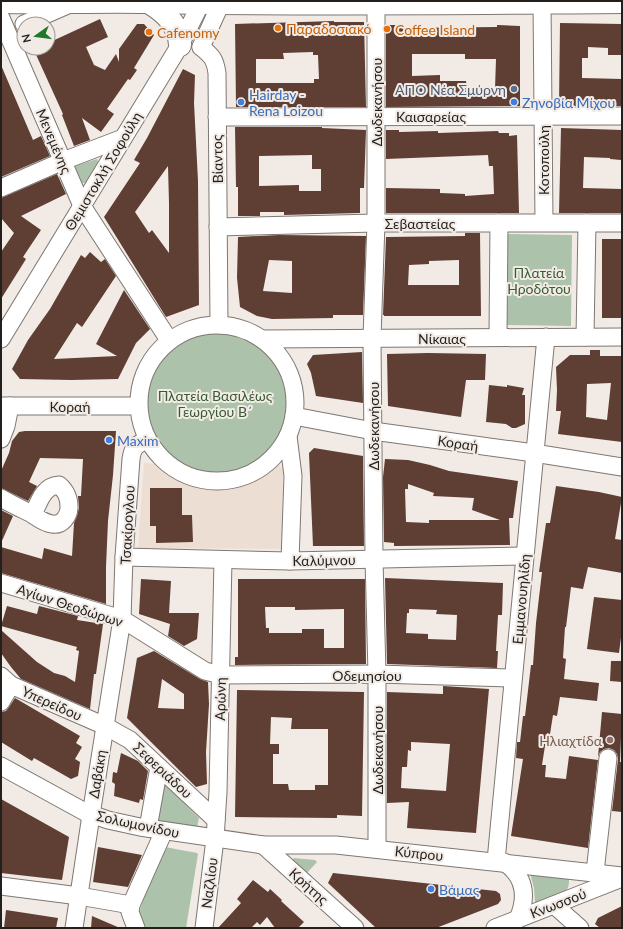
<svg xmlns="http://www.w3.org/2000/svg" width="623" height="929" viewBox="0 0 623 929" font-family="Lato,sans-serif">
<rect width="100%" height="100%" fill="#f2ebe5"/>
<path fill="#edded4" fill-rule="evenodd" d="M144,463L157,464L169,474L186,482L208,488L230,486L249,481L277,464L283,469L282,549L138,548ZM150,488H181L182,515H192L193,542L157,543L156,526H150Z"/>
<g fill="#adc2aa">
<polygon points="97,159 98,162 85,183 82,183 75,166"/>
<polygon points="508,234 572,235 571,326 507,325"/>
<circle cx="215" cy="403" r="72"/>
<polygon points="163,782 199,818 197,827 158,822"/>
<polygon points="165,847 197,853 198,854 186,928 146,928 139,916 139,913 151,876"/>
<polygon points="294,858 315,860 317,862 306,874 292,861"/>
<path d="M530,873L569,879C569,884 569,888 565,892L535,903L534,888Z"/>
</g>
<g fill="#5f3e33" fill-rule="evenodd">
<polygon points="100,19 108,37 86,47 94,65 105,70 116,54 119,62 119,49 137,24 144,24 154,35 134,68 137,70 130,80 128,79 107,109 114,114 101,132 82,118 90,140 74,146 62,115 63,114 33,48 48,48 48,43"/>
<path d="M334,21V22H364L366,107H236L235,24ZM313,52V55H318L319,79H314V83H256V59H284L283,53Z"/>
<polygon points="560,23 622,24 622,55 608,55 608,48 588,47 588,58 582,58 582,78 622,79 622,106 559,106"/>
<path d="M386,25H403V28L497,27V25L520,26V106L386,107ZM412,54H465V59H496L495,89H467L466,81H440V75L412,76Z"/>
<polygon points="1,65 33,140 41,136 50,156 1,177"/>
<path d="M183,69L195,75L194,103L198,181L199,305L166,317L104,217L140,163L134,160L147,138ZM168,166L169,203V253L152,230L149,233L135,212Z"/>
<path d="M235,127H322V128L366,130L364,188H360V213L284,215V212H260V216H238V187H236ZM312,155V169H321V191H299V185L259,186V156Z"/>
<polygon points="561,128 622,130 621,160 610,159 610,158 584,157 583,188 622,189 622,213 559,213"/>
<polygon points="386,130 399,130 399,132 438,131 438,133 498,131 499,133 509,133 509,136 517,135 519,213 386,213 386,188 440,189 440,193 465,194 465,196 494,194 493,166 489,166 488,155 386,159"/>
<polygon points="57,174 66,194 21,216 41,230 23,257 26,259 1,299 1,252 14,233 1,218 1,198"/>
<path d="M465,233H480L481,316H384V315H383L386,237L465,236ZM459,260V285H408L409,265L429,264V261Z"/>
<path d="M279,235L366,236L363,315H333V318L272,319L257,316L240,307L237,278L238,237ZM269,260L292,261V293L263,291Z"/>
<rect x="602" y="239" width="20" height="79"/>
<polygon points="90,252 101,262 105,259 116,276 82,327 77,323 54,359 117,356 96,344 124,290 150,329 136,343 118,379 71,380 20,379 12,369 28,340 50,309 81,255 85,258"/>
<path d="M590,350H600V356H622V442L558,434L561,411H556L557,390L556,367L570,355H590ZM611,383L607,420L586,417L587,384Z"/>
<polygon points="362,352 363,403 316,396 311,373 307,364 313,355"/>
<polygon points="428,353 486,354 485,380 466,380 461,417 388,406 387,354"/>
<polygon points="489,385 507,387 507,385 524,388 522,395 525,395 525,424 516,428 512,428 506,424 486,422"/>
<polygon points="25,431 116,431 113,475 108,521 106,567 106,604 1,573 1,547 42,559 44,548 72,556 74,523 77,516 79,508 78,496 81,496 83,459 40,458 29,482 37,486 28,501 1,488 1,471 9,453 12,441 19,432"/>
<polygon points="314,448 363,456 364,546 313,546 309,453"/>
<path d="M385,459L408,460L430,465L449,471L518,481L513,518H509L510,545L394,546V543L384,542L383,477ZM408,484L434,493L433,496L474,498L472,510L500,520H429V523L406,522L405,489H408Z"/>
<polygon points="556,486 599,492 622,497 615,539 622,540 622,573 588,567 583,589 571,587 566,627 565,627 563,658 566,659 564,679 599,683 597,701 560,697 557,716 553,715 550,734 547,733 542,765 546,765 545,777 566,779 569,756 598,760 588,848 511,836 523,759 516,758 517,742 520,742 523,716 525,716 531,665 533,665 536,623 542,572 539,572 546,523 550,523"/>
<polygon points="150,488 182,488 182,515 192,515 193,542 156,543 156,526 150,526"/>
<polygon points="1,510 13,516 1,543"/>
<path d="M385,578L503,583L502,615H498L496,651H498L497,668L387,664ZM409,609L437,610L436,614L457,615L456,640L428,639V634L406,633L407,613H409Z"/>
<polygon points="141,579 171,581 169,613 199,613 197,639 184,646 168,636 170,624 139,614"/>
<path d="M238,579H365L366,664L235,665V657H238ZM265,607H295V610L344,609V648H324V629H302V633H269V628H266Z"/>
<polygon points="594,597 622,600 622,630 619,653 587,649"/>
<polygon points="7,606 37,614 39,606 78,616 77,620 103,624 96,674 94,674 90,709 21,679 11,667 1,653 1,630 37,662 54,673 65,676 75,682 79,651 76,650 77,647 1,626"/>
<path d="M154,651L200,679L208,682L209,704L206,752L207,784L196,787L127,718L137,658ZM162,679L184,694V709L158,708Z"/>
<polygon points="611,661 622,661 622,682 610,681"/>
<path d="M443,686L489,689L476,833L407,828L409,802L387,803V692L443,694ZM411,742L450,744L446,791L401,788L402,767H407L408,750L411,751Z"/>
<path d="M237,690L364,692L362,816L337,815V818L235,817ZM271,717L292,718L291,729H328V785H315V790H289L288,784H273V754H279V744H270Z"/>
<polygon points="15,698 80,736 76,743 82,747 75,759 80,762 78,776 71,779 34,758 32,761 1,742 1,712 6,711 9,707"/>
<polygon points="602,712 622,714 620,762 622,762 622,812 612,811 618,759 617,754 614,750 609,748 604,749 600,752 598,757"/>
<polygon points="121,753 138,761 148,771 143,800 140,799 139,803 114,796 115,784 112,782 113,772 117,773"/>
<polygon points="1,799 69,837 62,880 1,873"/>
<polygon points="98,847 142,855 128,887 93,882"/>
<polygon points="333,873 496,891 500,894 501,900 498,904 436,928 376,928 328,883"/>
<polygon points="253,880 268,892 270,889 282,900 281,901 304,922 298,928 275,928 267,917 260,925 257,922 251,928 218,928 241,903 237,899"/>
<polygon points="622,906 622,928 600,928 595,924 598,918"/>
<polygon points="6,910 58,918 56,928 29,927 29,928 4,928"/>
<polygon points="92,916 120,928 91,928"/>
</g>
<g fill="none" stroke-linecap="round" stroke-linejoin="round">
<defs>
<g id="minor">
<polyline points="542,2 544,222"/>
<polyline points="376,3 376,223 372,338 374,559 377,674 377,848"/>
<polyline points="1,18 82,206 169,340"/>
<polyline points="24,24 70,4"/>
<path d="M201,47C212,56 215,59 217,73L219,324"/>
<polyline points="201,47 222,1"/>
<polyline points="217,117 622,116"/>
<polyline points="1,188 63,161 123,138"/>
<polyline points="218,227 376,223 622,223"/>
<circle cx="217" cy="403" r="78"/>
<polyline points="498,337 499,223"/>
<polyline points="585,337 587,223"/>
<polyline points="1,339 180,45 202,1"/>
<polyline points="262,339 622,337"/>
<polyline points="1,406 138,406"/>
<polyline points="294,416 373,431 534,453 622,467"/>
<polyline points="288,436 293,476 290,561"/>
<polyline points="1,439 6,426 10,406"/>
<path d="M1,498C11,504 22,509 32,514C38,518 44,523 52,524C62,526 69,516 69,507C69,497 66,491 59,485C43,486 39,502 33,515"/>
<polyline points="124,557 290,561 525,556"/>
<polyline points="1,583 122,619 205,671 221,675 377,674 513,678"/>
<polyline points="1,676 11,685 105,726 130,740 216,820"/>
<polyline points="1,702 11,685"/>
<polyline points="1,766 85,812 108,820 140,827 263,845 336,845 622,876"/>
<polyline points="148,828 159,767"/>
<polyline points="263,845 355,928"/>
<polyline points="496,861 546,337"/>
<path d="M504,862C525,876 528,896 518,919"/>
<polyline points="595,872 608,758"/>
<polyline points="1,886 79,896 131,905"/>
<polyline points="554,905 580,928"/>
<path d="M74,928L91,815L122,619L124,557L131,459C133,446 136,445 147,440"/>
<polyline points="136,928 130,912 131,905 164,831"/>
<polyline points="204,928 215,839 218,792 223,560"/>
<polyline points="495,928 622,878"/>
</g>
<g id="major">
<path d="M1,2C50,3 99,1 148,2C306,5 464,3 622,2"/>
<path d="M148,2C164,11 179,25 180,45"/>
</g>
</defs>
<use href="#minor" stroke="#7e7772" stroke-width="19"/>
<use href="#major" stroke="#7e7772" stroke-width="24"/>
<use href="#minor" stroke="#fff" stroke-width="17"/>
<use href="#major" stroke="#fff" stroke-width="22"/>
</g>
<g fill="#e8710a" stroke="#f2ebe5" stroke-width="1.5">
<circle cx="278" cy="28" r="4"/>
<circle cx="387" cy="29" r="4"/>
<circle cx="149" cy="32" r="4"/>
</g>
<circle fill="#5c6f8a" stroke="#f2ebe5" stroke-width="1.5" cx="514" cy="89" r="4"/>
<g fill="#3f7fe0" stroke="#f2ebe5" stroke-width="1.5">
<circle cx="241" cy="102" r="4"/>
<circle cx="514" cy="102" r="4"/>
<circle cx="109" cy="440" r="4"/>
<circle cx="431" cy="889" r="4"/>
</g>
<circle fill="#8d6e63" stroke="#f2ebe5" stroke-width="1.5" cx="610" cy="740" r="4"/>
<g text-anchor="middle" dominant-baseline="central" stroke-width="4" stroke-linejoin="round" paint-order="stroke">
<g font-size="14" fill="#c56008" stroke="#f2ebe5" text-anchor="start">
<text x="286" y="28">Παραδοσιακό</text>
<text x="395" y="29">Coffee Island</text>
<text x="157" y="32">Cafenomy</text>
</g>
<g font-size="14" fill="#4e5e75" stroke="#f2ebe5" text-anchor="end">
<text x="506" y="89">ΑΠΟ Νέα Σμύρνη</text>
</g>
<g font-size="14" fill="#366cbe" stroke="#f2ebe5" text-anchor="start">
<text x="249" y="94">Hairday -<tspan x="249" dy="16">Rena Loizou</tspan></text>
<text x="522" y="102">Ζηνοβία Μίχου</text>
<text x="117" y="440">Maxim</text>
<text x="439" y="889">Βάμας</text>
</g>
<g font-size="14" fill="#221f1d" stroke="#f2ebe5">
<text transform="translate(376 102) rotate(-90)">Δωδεκανήσου</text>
<text x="431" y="116">Καισαρείας</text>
<text transform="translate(54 141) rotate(67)">Μενεμένης</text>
<text transform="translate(217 159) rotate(-91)">Βίαντος</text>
<text transform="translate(543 160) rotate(-90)">Κοτοπούλη</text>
<text transform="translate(103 171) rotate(-59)">Θεμιστοκλή Σοφούλη</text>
<text x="420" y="223">Σεβαστείας</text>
<text x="442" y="338">Νίκαιας</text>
<text x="70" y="406">Κοραή</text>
<text transform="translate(373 426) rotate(-90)">Δωδεκανήσου</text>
<text transform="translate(458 443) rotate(8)">Κοραή</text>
<text transform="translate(127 525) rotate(-87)">Τσακίρογλου</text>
<text transform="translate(324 560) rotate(-1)">Καλύμνου</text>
<text transform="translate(521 599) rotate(-85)">Εμμανουηλίδη</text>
<text transform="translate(70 605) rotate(18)">Αγίων Θεοδώρων</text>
<text x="367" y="675">Οδεμησίου</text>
<text transform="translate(220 699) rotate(-89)">Αρώνη</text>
<text transform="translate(52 703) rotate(24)">Υπερείδου</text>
<text transform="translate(377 750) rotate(-90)">Δωδεκανήσου</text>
<text transform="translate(163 770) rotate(43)">Σεφεριάδου</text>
<text transform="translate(97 774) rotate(-81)">Δαβάκη</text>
<text transform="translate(138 824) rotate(12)">Σολωμονίδου</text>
<text transform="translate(419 853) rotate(6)">Κύπρου</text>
<text transform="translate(209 883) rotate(-83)">Ναζλίου</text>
<text transform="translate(309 886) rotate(42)">Κρήτης</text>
<text transform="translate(558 903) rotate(-21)">Κνωσσού</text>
</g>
<g font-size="14" fill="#375c33" stroke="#f2ebe5">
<text x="539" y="272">Πλατεία<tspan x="539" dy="16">Ηροδότου</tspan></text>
<text x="215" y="395">Πλατεία Βασιλέως<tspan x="215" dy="16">Γεωργίου Β΄</tspan></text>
</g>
<g font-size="14" fill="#785e54" stroke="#f2ebe5" text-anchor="end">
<text x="602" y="740">Ηλιαχτίδα</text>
</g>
</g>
<rect width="623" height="929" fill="none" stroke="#221f1d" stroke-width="4"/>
<g transform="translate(36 36) rotate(256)"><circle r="19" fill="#f2ebe5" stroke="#9f9995"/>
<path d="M0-3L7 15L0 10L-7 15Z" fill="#1e7a2a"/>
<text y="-6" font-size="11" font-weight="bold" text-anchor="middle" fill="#221f1d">N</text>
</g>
</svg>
